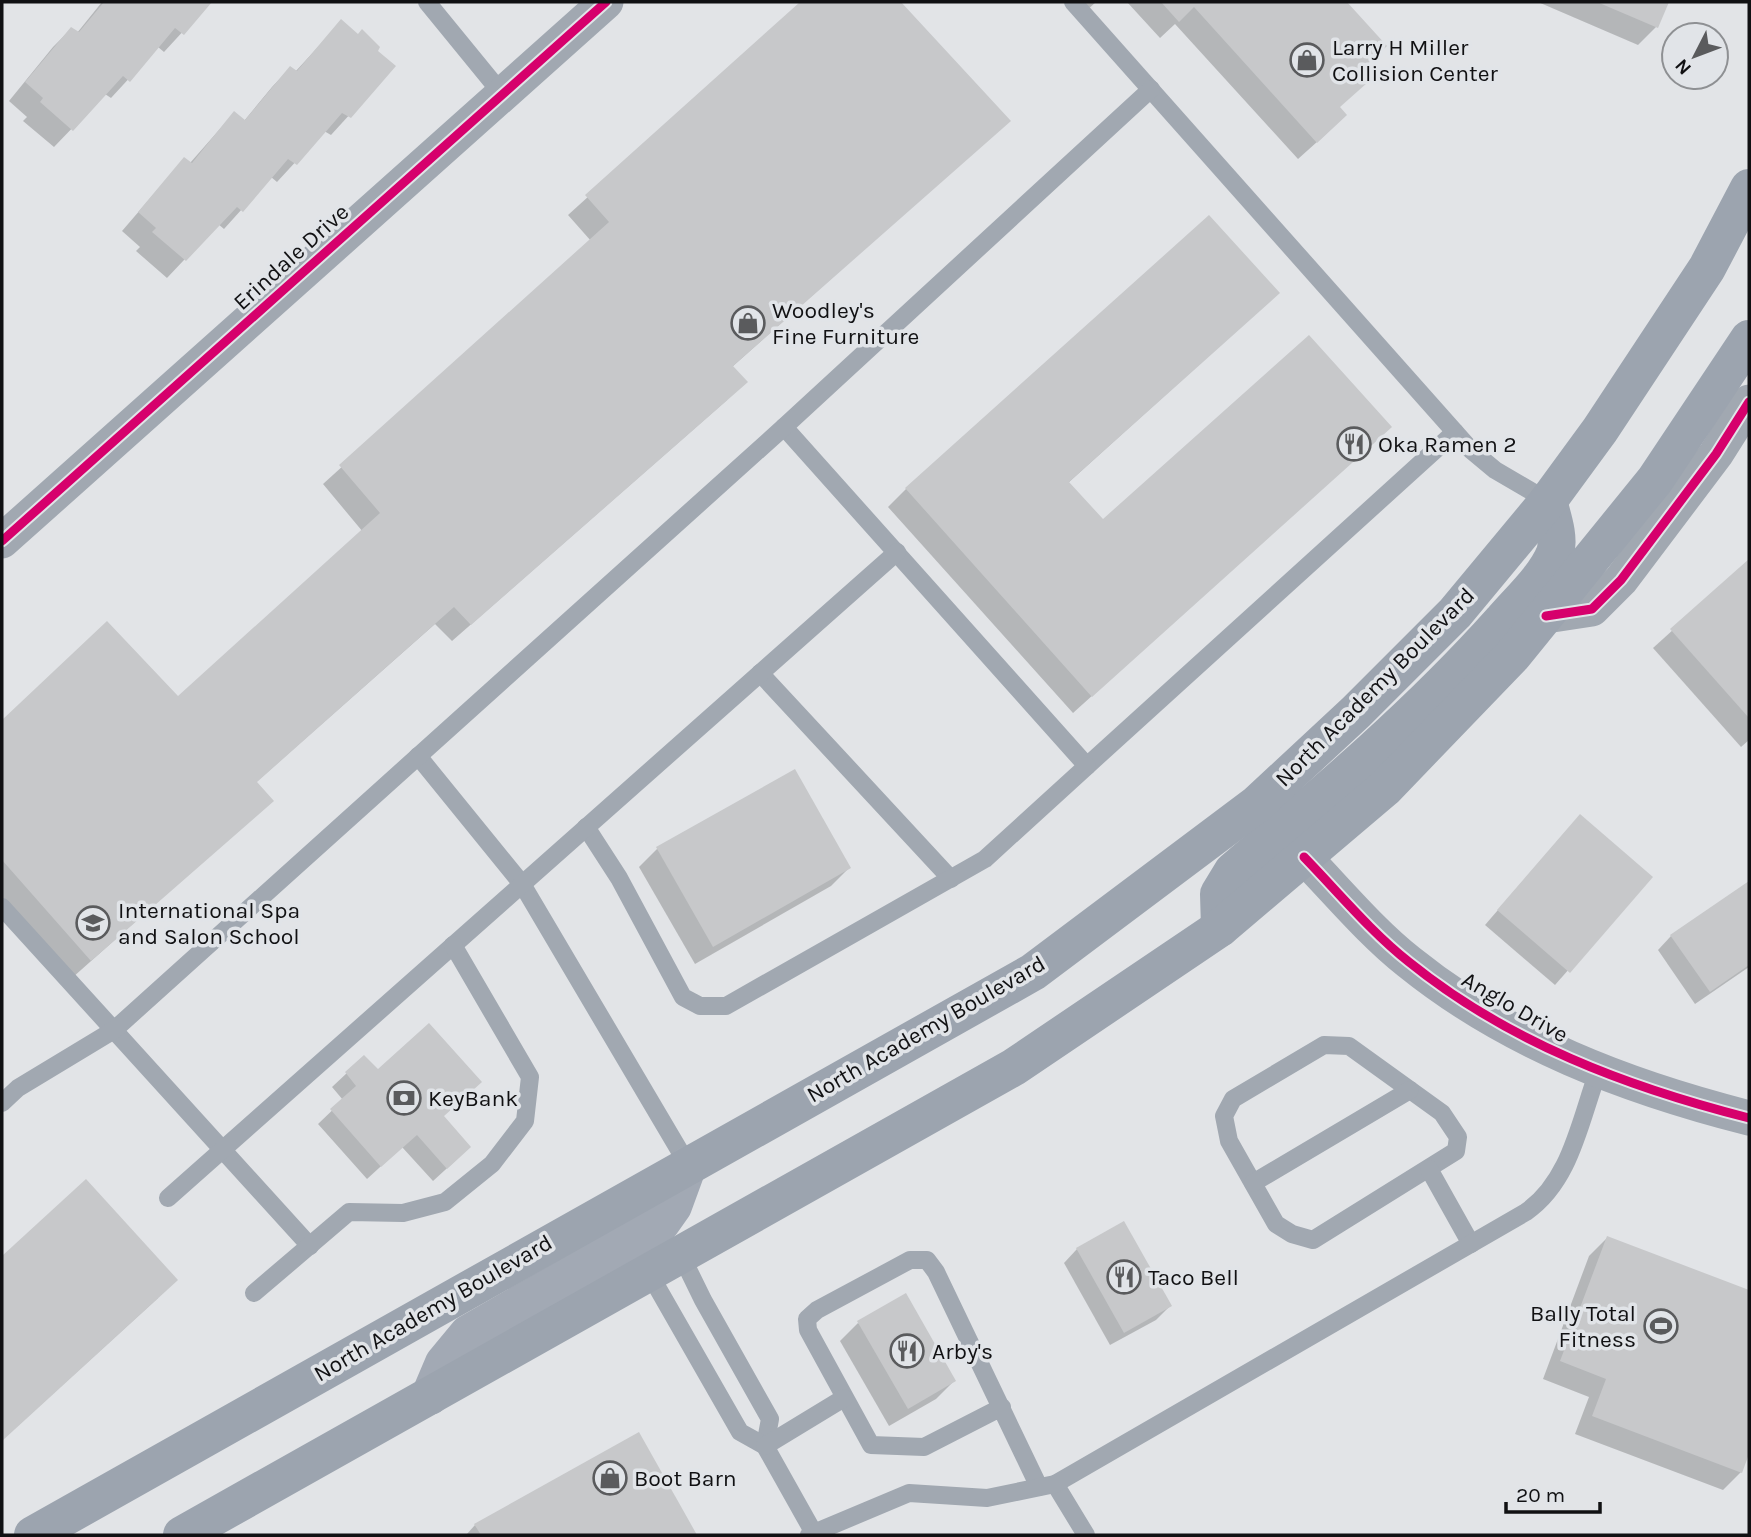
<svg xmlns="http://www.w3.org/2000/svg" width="1751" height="1537" viewBox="0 0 1751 1537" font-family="Karla,sans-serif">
<rect width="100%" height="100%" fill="#e2e4e7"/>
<g fill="#0003">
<polygon points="102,2 210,2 164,52 158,47 111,98 105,94 54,147 23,121 27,117 9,101 53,47 71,29 77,33"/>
<polygon points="803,2 899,2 1008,121 732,367 727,400 452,641 435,624 255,783 271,801 72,978 2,898 2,723 107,624 178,699 363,532 323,484 591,241 568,215"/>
<polygon points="1077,2 1096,2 1086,11"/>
<polygon points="1127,2 1345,2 1385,46 1356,74 1327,133 1298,159 1175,24 1160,38"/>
<polygon points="1538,2 1667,2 1656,27 1638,45"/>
<polygon points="341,22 394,66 331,135 324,131 277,182 271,177 224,229 218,224 167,278 136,251 140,247 122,231 184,159 190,163 234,113 244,121 272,87 290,68 295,72"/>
<polygon points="1278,293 1068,483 1103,522 1390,427 1073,713 888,507 906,489"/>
<polygon points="1749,561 1749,740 1741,747 1653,648"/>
<polygon points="1567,830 1650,877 1555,985 1485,925"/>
<polygon points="657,849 849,868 831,886 695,964 639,867"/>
<polygon points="1749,883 1749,967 1695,1004 1658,950 1671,936"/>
<polygon points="364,1057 377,1072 443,1117 456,1160 433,1181 402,1147 367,1179 318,1124 343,1100 332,1087"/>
<polygon points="86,1181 158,1298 2,1440 2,1258"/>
<polygon points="1607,1238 1749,1292 1749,1449 1741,1472 1723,1490 1575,1434 1589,1397 1543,1379 1589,1256"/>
<polygon points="1077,1249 1170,1306 1156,1320 1110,1345 1064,1263"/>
<polygon points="858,1323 954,1381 936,1399 889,1426 840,1341"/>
<polygon points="638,1434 695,1535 466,1535 475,1525"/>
</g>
<g fill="#c7c8ca">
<polygon points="104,2 212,2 184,35 175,28 130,82 123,76 73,131 40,102 43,98 25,82 71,27 79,32"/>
<polygon points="800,2 901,2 1011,121 733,366 748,382 471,625 454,607 257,782 274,801 91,961 2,860 2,720 107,621 178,696 380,513 339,465 609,222 585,195"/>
<polygon points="1161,2 1347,2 1387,46 1358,73 1367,83 1340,107 1347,115 1317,143 1194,7 1179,22"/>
<polygon points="1597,2 1669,2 1658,28"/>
<polygon points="341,19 358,34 362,29 380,47 378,51 396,66 351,118 342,113 297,165 288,159 243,212 237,207 186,261 152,232 156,228 138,212 184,157 192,163 234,111 245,120 290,66 297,71"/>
<polygon points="1209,215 1280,293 1069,482 1103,519 1309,335 1392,427 1092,697 905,488"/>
<polygon points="1749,559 1749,718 1670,629"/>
<polygon points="795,769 851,868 713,947 656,847"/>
<polygon points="1580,814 1653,877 1570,973 1497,910"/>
<polygon points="1749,881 1749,965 1710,992 1670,935"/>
<polygon points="429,1023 482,1082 444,1116 471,1147 447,1169 417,1135 381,1167 330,1109 356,1086 345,1072 364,1055 378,1069"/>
<polygon points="86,1179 178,1280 2,1441 2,1256"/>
<polygon points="1124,1221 1172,1306 1124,1333 1076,1248"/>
<polygon points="1607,1236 1749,1290 1749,1454 1742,1473 1592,1416 1606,1379 1560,1361"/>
<polygon points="906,1293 956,1381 908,1409 857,1321"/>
<polygon points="639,1432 697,1535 481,1535 474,1524"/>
</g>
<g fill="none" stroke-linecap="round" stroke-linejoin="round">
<g stroke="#a1a8b1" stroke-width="18">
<polyline points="427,2 503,95"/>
<polyline points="1073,2 1471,450 1495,470 1548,501"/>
<polyline points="784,427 1087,766 1455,432"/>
<polyline points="760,673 951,879"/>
<polyline points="418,756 522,884 688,1165"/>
<polyline points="586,827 619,878 683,997 700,1006 726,1006 985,859 1087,766"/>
<polyline points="2,907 310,1246"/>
<polygon points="1324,1045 1349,1046 1442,1113 1458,1137 1456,1151 1313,1240 1292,1234 1276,1224 1229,1141 1224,1116 1233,1099"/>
<polyline points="2,1103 18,1088 114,1030 784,427 1151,89"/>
<polyline points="1429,1169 1471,1244"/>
<polyline points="1253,1183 1410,1090"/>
<polyline points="168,1198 897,552"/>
<polyline points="681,1255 703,1300 770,1419 765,1446"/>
<polyline points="649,1273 740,1432 765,1446 815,1535"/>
<polyline points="254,1293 349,1212 403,1213 445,1202 492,1164 525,1121 530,1077 453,945"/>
<polyline points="1002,1407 924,1447 871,1445 808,1330 807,1319 817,1310 910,1260 927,1260 936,1272 1039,1487"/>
<polyline points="765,1446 844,1398"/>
<polyline points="1055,1484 1086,1535"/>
<path d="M809,1535L909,1493L987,1498L1055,1484L1526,1212C1571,1181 1580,1120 1598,1072"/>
</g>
<g stroke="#a1a8b1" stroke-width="35">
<polyline points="2,541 606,2"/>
<polyline points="1546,616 1592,609 1621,580 1716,454 1749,402"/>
<path d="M1304,857C1338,892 1371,932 1409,962C1508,1042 1627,1087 1749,1118"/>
</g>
<polyline stroke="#a2a9b4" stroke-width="38" points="430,1396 444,1363 468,1334 661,1223 673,1206 688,1165"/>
<g stroke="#9ca4af" stroke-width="38">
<path d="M1220,928L1219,894L1233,871C1327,792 1420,713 1502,621C1519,601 1545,578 1555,553C1560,538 1552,516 1548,501"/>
<polyline points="33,1535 1033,972 1257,804 1356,712 1455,613 1548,501 1600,430 1707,268 1749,188"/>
<polyline points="182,1535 1014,1067 1220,928 1385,788 1513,655 1655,480 1749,339"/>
</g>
<defs>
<g id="cycleway">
<polyline points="2,541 606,2"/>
<polyline points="1546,616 1592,609 1621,580 1716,454 1749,402"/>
<path d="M1304,857C1338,892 1371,932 1409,962C1508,1042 1627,1087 1749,1118"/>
</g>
</defs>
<use href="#cycleway" stroke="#e1e4e8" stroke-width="13"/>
<use href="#cycleway" stroke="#d6006c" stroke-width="9"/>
</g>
<defs>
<symbol id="shop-ring" viewBox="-11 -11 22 22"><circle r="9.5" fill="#e1e4e8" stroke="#5a5b5d" stroke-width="1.5"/><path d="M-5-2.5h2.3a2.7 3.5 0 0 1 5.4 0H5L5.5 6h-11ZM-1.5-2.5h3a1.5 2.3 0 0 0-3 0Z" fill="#5a5b5d"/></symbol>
<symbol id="restaurant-ring" viewBox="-11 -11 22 22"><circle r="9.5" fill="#e1e4e8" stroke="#5a5b5d" stroke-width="1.5"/><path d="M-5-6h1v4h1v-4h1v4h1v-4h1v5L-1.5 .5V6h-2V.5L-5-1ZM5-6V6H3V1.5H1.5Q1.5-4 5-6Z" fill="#5a5b5d"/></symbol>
<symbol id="school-ring" viewBox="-11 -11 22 22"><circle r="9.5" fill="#e1e4e8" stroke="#5a5b5d" stroke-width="1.5"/><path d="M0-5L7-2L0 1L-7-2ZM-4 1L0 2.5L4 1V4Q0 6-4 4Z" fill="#5a5b5d"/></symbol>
<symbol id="bank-ring" viewBox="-11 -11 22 22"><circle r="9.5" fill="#e1e4e8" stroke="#5a5b5d" stroke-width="1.5"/><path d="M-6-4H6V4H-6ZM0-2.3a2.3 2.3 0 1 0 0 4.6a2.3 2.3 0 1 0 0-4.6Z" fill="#5a5b5d"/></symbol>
<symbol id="stadium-ring" viewBox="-11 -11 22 22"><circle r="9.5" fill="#e1e4e8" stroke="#5a5b5d" stroke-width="1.5"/><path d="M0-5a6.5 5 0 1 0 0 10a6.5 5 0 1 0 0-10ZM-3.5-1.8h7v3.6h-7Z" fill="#5a5b5d"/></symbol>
</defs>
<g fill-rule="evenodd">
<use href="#shop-ring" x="1288" y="41" width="38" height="38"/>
<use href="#shop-ring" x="729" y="304" width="38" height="38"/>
<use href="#restaurant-ring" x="1335" y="425" width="38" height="38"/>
<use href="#school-ring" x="74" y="904" width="38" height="38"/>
<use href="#bank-ring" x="385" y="1079" width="38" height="38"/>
<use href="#restaurant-ring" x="1105" y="1258" width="38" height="38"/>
<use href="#stadium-ring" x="1642" y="1307" width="38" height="38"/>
<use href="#restaurant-ring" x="888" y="1332" width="38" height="38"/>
<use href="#shop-ring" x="591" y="1459" width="38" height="38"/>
</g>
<g text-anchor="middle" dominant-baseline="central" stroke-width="7" stroke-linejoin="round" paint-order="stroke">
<g font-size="23" fill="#111113" stroke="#e1e4e8" text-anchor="start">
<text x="1332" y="47">Larry H Miller<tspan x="1332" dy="26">Collision Center</tspan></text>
<text x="772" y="310">Woodley's<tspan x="772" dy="26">Fine Furniture</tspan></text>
<text x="1378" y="444">Oka Ramen 2</text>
<text x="118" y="910">International Spa<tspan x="118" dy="26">and Salon School</tspan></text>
<text x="428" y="1098">KeyBank</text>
<text x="1148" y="1277">Taco Bell</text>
<text x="1636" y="1313" text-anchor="end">Bally Total<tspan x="1636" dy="26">Fitness</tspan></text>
<text x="932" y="1351">Arby's</text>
<text x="634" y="1478">Boot Barn</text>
</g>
<g font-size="23" fill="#111113" stroke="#e1e4e8">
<text transform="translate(291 257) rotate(-42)">Erindale Drive</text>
<text transform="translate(1375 687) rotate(-45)">North Academy Boulevard</text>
<text transform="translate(1515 1007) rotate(30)">Anglo Drive</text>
<text transform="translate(926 1029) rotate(-30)">North Academy Boulevard</text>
<text transform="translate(433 1308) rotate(-30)">North Academy Boulevard</text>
</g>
</g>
<rect width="1751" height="1537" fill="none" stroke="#111113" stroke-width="7"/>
<g transform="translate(1695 56) rotate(228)"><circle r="33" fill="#e1e4e8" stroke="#8e9093" stroke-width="2"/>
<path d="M0-5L12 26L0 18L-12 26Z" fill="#5a5b5d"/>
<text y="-10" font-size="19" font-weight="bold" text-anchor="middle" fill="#111113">N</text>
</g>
<path d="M1506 1502v10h94v-10" fill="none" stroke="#111113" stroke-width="3.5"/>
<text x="1516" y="1502" font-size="21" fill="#111113" stroke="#e1e4e8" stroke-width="5" paint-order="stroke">20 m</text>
</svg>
